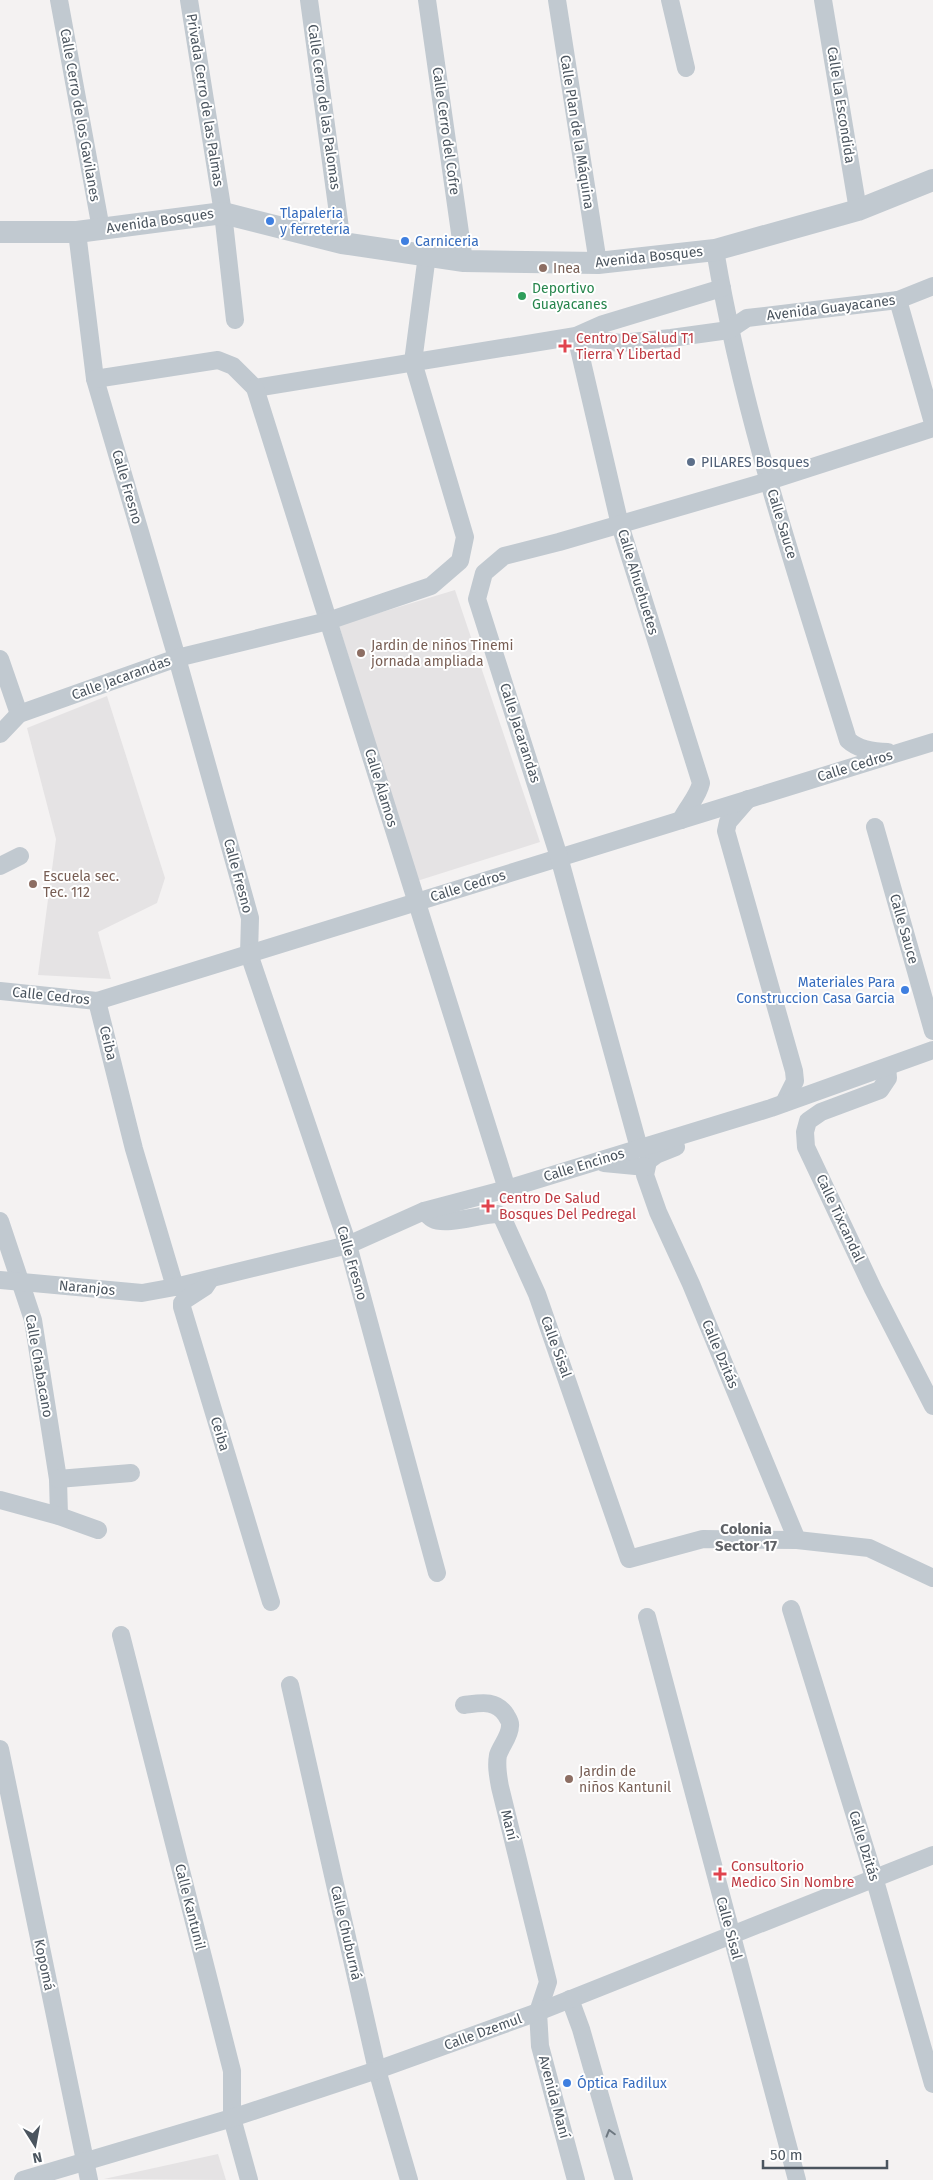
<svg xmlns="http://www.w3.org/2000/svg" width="933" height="2180" viewBox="0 0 933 2180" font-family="'Fira Sans',sans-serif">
<rect width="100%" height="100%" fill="#f4f2f2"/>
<g fill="#e5e3e4">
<polygon points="455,590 540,842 417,881 339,625"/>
<polygon points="107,696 165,878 157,903 98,932 111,979 38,975 56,839 27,728"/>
<polygon points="218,2154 226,2180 104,2179"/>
</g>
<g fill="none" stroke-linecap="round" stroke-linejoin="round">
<g stroke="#c1c9d0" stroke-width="18">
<polyline points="59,0 101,229"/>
<polyline points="189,0 223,213 235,320"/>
<polyline points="309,0 342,243"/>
<polyline points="427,0 464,261"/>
<polyline points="557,0 598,263"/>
<polyline points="670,0 686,68"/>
<polyline points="823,0 858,210"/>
<polyline points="77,232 95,379 177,658 250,918 249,954 348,1245 437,1573"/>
<path d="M715,250C743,417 798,578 848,740C859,750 874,752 888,752"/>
<polyline points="898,300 933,423"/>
<path d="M576,336L620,525L701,783C698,797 687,807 681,820"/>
<polyline points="576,337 620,343 671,338 729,330 747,318 898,300 933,286"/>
<polyline points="95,379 218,360 233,366 255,388 576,336 603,324 722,288"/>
<polyline points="255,388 507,1189"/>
<polyline points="0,659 19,714"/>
<polyline points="0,734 19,714 177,658 328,621 431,586 460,561 465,537 413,362 427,255"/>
<polyline points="748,799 728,822 726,831 794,1071 795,1081 784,1103"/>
<polyline points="875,827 933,1031"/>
<polyline points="0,866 20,856"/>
<polyline points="0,991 97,1001 933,742"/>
<polyline points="97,1001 134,1149 175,1287"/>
<polyline points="887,1067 888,1078 880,1090 821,1112 808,1121 805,1132 806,1147 873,1289 933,1406"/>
<polyline points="676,1147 656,1155 648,1161 645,1175 658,1212 691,1284 797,1540"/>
<polyline points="639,1148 559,857 477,599 484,573 504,556 559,542 769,481 933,428"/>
<polyline points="604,1163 646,1167"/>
<path d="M424,1211C427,1214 430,1218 433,1219C446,1226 481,1214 498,1214L503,1219L537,1294L629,1559L703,1539L797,1540L869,1548L933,1578"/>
<polyline points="0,1221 33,1320 58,1479 59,1516"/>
<polyline points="0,1280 142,1293 175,1287 348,1245 424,1211 507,1189 771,1108 933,1050"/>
<polyline points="209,1281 205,1287 185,1300 182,1303 182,1307 271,1602"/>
<polyline points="58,1479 131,1473"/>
<polyline points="0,1500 59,1516 98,1530"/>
<polyline points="791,1609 874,1877 933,2084"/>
<polyline points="647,1617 797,2180"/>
<polyline points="121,1635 232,2071 232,2118 249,2180"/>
<polyline points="290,1685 377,2070 409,2180"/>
<path d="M464,1705C480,1703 496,1699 506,1715C508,1719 511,1722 510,1726C510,1736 501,1746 498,1755C496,1766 498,1776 500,1787L548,1982L538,2012L540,2046L576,2180"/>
<polyline points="0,1749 89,2180"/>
<polyline points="570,1999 581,2029 624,2180"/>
<polyline points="23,2180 232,2118 377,2070 538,2012 933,1855"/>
</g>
<polyline stroke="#c1c9d0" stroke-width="22" points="0,232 77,232 223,213 342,243 464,261 598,263 715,250 858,210 933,180"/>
</g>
<defs><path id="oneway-chevron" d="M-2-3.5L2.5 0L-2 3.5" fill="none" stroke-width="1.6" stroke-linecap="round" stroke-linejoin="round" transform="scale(1.25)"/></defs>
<use stroke="#6e7881" href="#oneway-chevron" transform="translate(610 2133) rotate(-106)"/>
<g fill="#3f7fe0" stroke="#fff" stroke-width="2">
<circle cx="270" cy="221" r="5"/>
<circle cx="405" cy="241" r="5"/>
<circle cx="905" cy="990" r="5"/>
<circle cx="567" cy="2083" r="5"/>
</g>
<g fill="#8d6e63" stroke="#fff" stroke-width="2">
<circle cx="543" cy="268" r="5"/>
<circle cx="361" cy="653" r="5"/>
<circle cx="33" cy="884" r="5"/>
<circle cx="569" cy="1779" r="5"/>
</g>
<circle fill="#2e9e5b" stroke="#fff" stroke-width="2" cx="522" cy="296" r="5"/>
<g fill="#e0444e" stroke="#fff" stroke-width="2">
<path d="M562.5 338.5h5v5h5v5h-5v5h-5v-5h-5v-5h5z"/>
<path d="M485.5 1198.5h5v5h5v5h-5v5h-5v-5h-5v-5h5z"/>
<path d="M717.5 1866.5h5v5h5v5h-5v5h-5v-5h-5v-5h5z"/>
</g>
<circle fill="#5c6f8a" stroke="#fff" stroke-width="2" cx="691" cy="462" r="5"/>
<g text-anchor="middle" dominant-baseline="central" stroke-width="4" stroke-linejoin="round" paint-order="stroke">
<g font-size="14" fill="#4b555f" stroke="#fff">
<text transform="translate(205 100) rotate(81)">Privada Cerro de las Palmas</text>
<text transform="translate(841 105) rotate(81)">Calle La Escondida</text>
<text transform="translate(324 107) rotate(82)">Calle Cerro de las Palomas</text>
<text transform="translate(80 115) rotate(80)">Calle Cerro de los Gavilanes</text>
<text transform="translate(446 131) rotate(82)">Calle Cerro del Cofre</text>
<text transform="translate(577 132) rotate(81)">Calle Plan de la Máquina</text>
<text transform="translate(160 221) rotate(-8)">Avenida Bosques</text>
<text transform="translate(649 257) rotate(-6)">Avenida Bosques</text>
<text transform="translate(831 308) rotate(-7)">Avenida Guayacanes</text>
<text transform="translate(127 487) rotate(74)">Calle Fresno</text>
<text transform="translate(782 524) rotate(73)">Calle Sauce</text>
<text transform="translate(638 582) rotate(73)">Calle Ahuehuetes</text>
<text transform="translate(121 678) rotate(-20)">Calle Jacarandas</text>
<text transform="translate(520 733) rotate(72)">Calle Jacarandas</text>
<text transform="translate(855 766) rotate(-17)">Calle Cedros</text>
<text transform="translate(381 788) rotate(73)">Calle Álamos</text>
<text transform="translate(238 876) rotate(75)">Calle Fresno</text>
<text transform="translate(468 886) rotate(-17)">Calle Cedros</text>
<text transform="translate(904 929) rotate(74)">Calle Sauce</text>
<text transform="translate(51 996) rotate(6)">Calle Cedros</text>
<text transform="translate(108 1043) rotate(76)">Ceiba</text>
<text transform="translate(584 1165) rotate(-17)">Calle Encinos</text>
<text transform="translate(840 1218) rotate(65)">Calle Tixcandal</text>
<text transform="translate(352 1263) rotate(74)">Calle Fresno</text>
<text transform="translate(87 1288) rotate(5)">Naranjos</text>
<text transform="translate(556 1347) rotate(70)">Calle Sisal</text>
<text transform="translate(720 1354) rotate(67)">Calle Dzitás</text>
<text transform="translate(39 1366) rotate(80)">Calle Chabacano</text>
<text transform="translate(220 1434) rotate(73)">Ceiba</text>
<text transform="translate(509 1825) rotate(76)">Maní</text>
<text transform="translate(864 1846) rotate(73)">Calle Dzitás</text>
<text transform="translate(190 1907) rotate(76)">Calle Kantunil</text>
<text transform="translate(729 1928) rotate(75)">Calle Sisal</text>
<text transform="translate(346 1933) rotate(77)">Calle Chuburná</text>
<text transform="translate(44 1965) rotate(78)">Kopomá</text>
<text transform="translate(483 2032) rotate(-20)">Calle Dzemul</text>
<text transform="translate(554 2097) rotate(75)">Avenida Maní</text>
</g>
<g font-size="14" fill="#366cbe" stroke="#fff" text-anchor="start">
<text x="280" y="213">Tlapaleria<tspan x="280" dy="16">y ferretería</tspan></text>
<text x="415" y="241">Carniceria</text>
<text x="895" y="982" text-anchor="end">Materiales Para<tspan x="895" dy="16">Construccion Casa Garcia</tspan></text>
<text x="577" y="2083">Óptica Fadilux</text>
</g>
<g font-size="14" fill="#785e54" stroke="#fff" text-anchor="start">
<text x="553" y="268">Inea</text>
<text x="371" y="645">Jardin de niños Tinemi<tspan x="371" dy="16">jornada ampliada</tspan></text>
<text x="43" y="876">Escuela sec.<tspan x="43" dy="16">Tec. 112</tspan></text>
<text x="579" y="1771">Jardin de<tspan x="579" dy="16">niños Kantunil</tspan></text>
</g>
<g font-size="14" fill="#27864d" stroke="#fff" text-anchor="start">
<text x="532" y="288">Deportivo<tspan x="532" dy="16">Guayacanes</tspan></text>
</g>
<g font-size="14" fill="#be3a42" stroke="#fff" text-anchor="start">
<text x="576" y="338">Centro De Salud T1<tspan x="576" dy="16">Tierra Y Libertad</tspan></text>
<text x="499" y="1198">Centro De Salud<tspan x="499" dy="16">Bosques Del Pedregal</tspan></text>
<text x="731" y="1866">Consultorio<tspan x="731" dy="16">Medico Sin Nombre</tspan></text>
</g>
<g font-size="14" fill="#4e5e75" stroke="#fff" text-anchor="start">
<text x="701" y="462">PILARES Bosques</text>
</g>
<g font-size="15" font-weight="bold" fill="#5f6267" stroke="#fff">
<text x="746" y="1529">Colonia<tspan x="746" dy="17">Sector 17</tspan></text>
</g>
</g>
<g transform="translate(35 2145) rotate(169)" stroke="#ffffff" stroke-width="4" paint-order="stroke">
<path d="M0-4L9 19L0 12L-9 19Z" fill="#4b555f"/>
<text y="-8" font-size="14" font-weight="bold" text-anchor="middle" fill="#4b555f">N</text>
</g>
<path d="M763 2160v8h124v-8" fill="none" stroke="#4b555f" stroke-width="2.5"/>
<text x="770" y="2160" font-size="15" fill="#4b555f" stroke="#ffffff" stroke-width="4" paint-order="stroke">50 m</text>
</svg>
